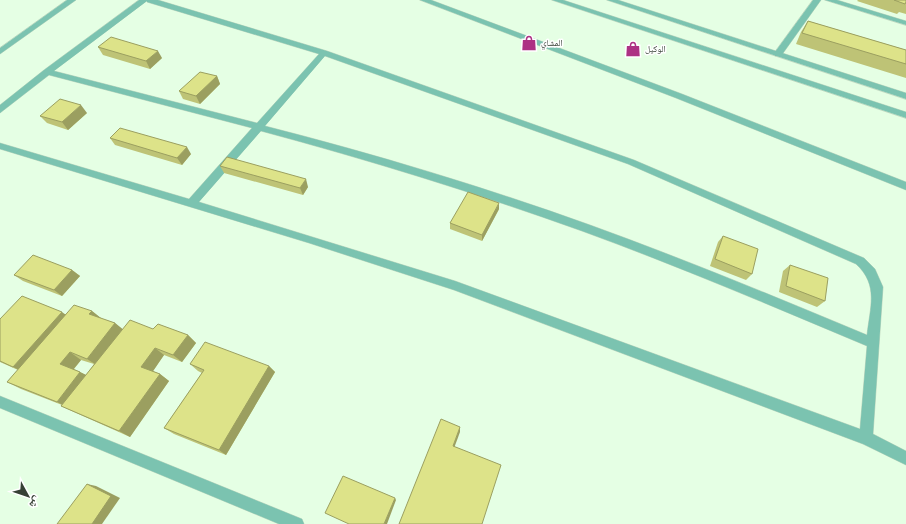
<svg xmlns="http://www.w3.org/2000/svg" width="906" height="524" viewBox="0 0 906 524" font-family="'Source Serif 4','Noto Naskh Arabic',serif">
<rect width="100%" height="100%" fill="#e5ffe4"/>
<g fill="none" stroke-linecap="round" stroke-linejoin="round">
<defs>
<g id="service">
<polygon points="67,0 76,0 0,54 0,48"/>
<path d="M139,0H158L327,51L634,160L864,258L875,269L883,287L873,434L906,451V465L863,444L454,290L309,243L0,149V143L189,199L252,128L49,75L0,113V105L44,70ZM147,1V2L319,54L257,123L54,71ZM325,56L628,164L856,264C879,285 870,307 867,335C776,297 684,259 590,225C484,187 375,154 265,126ZM261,131C369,160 476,193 582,231C678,266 772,306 867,346L860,429L455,281L199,202Z"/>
<polygon points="420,0 431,0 682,94 906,182 906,190 676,98"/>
</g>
<g id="minor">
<polygon points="813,0 821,0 781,56 775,56 775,52"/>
<polygon points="825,0 837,0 906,21 906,25"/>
<polygon points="0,396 302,519 304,524 279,524 0,408"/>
</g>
<g id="tertiary">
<polygon points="552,0 563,0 906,112 906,118"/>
<polygon points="607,0 618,0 906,93 906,99"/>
</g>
</defs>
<use href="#service" stroke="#c2d9c1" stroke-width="1"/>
<use href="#minor" stroke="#c2d9c1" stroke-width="1"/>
<use href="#tertiary" stroke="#c2d9c1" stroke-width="1"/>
<use href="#service" fill="#7bc3b0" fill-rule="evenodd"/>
<use href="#minor" fill="#7bc3b0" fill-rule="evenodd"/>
<use href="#tertiary" fill="#7bc3b0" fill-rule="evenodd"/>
</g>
<g fill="#bec376" fill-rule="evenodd">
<polygon points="858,0 906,0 906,14 899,12 897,14 857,1"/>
<polygon points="808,21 906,50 906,78 796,44 801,32"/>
<polygon points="98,47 162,58 150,69 103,55"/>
<polygon points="217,76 220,84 200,104 183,99 179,91"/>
<polygon points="87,113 68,130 47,123 40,116"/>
<polygon points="110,138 191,154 182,165 115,145"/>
<polygon points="220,166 308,187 303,195 224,173"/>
<polygon points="499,209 482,241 450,229 450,223"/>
<polygon points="723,236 752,274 746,280 710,266 718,242"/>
<polygon points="790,265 825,301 817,307 779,292 783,271"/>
<polygon points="72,270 80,276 62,296 23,281 14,275"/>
<path d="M92,311L102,319L115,323L122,329H153L188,335L196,343L182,362L164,355L153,371L160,374L169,381L130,437L74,412L61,406L62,405L21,389L7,382L18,370L0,362V319L66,314ZM81,360L94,364L86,375L74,369Z"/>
<polygon points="190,364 269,366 275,372 226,455 174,434 164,428 202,373 198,371"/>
</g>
<g fill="#9b9f60">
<polygon points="158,51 162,58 150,69 146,61"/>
<polygon points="217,76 220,84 200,104 196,96"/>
<polygon points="81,105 87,113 68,130 62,122"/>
<polygon points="187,147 191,154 182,165 177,158"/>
<polygon points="306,179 308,187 303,195 300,188"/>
<polygon points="499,203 499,209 482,241 482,235"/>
<polygon points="72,270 80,276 62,296 54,290"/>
<polygon points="92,311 102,319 89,314"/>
<polygon points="62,312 70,318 23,372 13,367"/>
<polygon points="115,323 125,331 98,366 87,359"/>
<polygon points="188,335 196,343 182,362 173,355"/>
<polygon points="155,348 164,355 151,374 141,367"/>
<polygon points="70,352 81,360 72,371 60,364"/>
<polygon points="269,366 275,372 226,455 219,450"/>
<polygon points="80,372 92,378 69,408 57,402"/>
<polygon points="160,374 169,381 130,437 119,431"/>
<polygon points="460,427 460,432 453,451 453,446"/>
<polygon points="87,484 96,486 120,498 102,524 92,524"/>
<polygon points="395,498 396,500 387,524 384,524"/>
</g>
<g fill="#dde389" stroke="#9b9f60">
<polygon points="894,0 906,0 906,2 905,4"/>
<polygon points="808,21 906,50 906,64 802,33"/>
<polygon points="111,37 158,51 146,61 98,47"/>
<polygon points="200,72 217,76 196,96 179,91"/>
<polygon points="60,99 81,105 62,122 40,116"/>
<polygon points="120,128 187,147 177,158 110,138"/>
<polygon points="227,157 306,179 300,188 220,166"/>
<polygon points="468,192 499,203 482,235 450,223"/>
<polygon points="723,236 758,249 752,274 715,259"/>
<polygon points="33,255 72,270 54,290 14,275"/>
<polygon points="790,265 828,278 825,301 786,286"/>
<polygon points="22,296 62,312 13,367 0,361 0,319"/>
<polygon points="74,305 92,311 89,314 115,323 87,359 70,352 60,364 80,372 57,402 7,382"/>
<polygon points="130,320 153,329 158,324 188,335 173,355 155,348 141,367 160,374 119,431 61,406"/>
<polygon points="205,342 269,366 219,450 164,428 204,370 190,364"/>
<polygon points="441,419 460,427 453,446 501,465 482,524 399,524"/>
<polygon points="343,476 395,498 384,524 349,524 325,513"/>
<polygon points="87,484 111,496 92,524 57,524"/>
</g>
<defs>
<symbol id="shop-bare" viewBox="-9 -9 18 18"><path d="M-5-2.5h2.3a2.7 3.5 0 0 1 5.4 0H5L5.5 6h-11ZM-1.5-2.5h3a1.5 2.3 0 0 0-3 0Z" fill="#ad3184" stroke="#fff" stroke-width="2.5" paint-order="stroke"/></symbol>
</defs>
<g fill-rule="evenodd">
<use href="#shop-bare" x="518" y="32" width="22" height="22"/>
<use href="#shop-bare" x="622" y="38" width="22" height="22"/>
</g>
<g text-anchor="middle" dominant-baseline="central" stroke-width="3" stroke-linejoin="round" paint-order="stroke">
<g font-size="9" fill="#364035" stroke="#fff" text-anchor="start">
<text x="541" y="43">المشاي</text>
<text x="645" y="49">الوكيل</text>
</g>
</g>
<g transform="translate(28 496) rotate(130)" stroke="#ffffff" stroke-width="3" paint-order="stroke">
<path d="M0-3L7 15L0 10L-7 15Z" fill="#364035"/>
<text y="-6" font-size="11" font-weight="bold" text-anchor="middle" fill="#364035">ش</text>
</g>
</svg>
